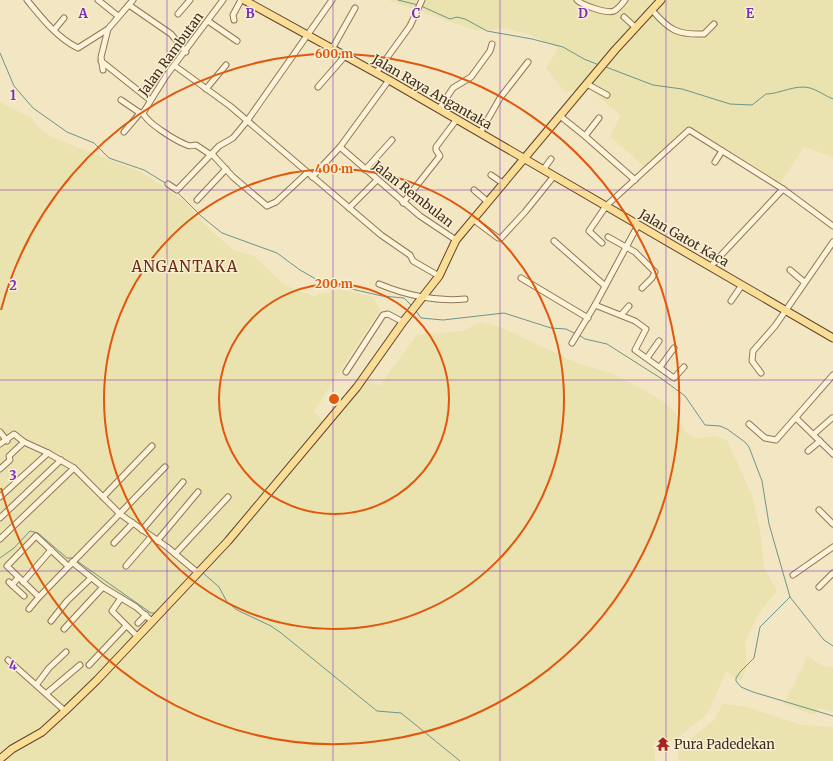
<svg xmlns="http://www.w3.org/2000/svg" width="833" height="761" viewBox="0 0 833 761" font-family="Merriweather,serif">
<rect width="100%" height="100%" fill="#f3e6c3"/>
<g fill="#eae2af">
<polygon points="388,0 833,0 833,157 804,147 778,186 688,132 648,170 610,136 621,116 590,89 565,92 546,68 558,48 531,35 505,28 478,31"/>
<polygon points="0,102 31,118 37,126 51,137 143,173 184,201 205,225 233,250 254,256 284,285 313,296 340,289 373,297 380,310 313,412 329,426 368,378 379,386 417,335 463,331 481,322 500,327 579,364 611,373 636,386 661,400 675,412 685,432 696,439 715,436 727,440 752,496 760,530 764,568 777,591 758,614 745,642 747,666 741,681 726,672 708,713 674,741 667,741 655,749 655,761 0,761"/>
<polygon points="808,656 822,666 833,668 833,712 819,708 814,715 784,704"/>
<polygon points="723,704 747,707 802,725 833,727 833,761 679,761 677,749 714,720"/>
</g>
<g fill="none" stroke-linecap="round" stroke-linejoin="round">
<g stroke="#6b958c" stroke-width="1">
<polyline points="398,0 418,5"/>
<polyline points="421,6 450,19 457,17 465,19 487,31 532,39 563,47 584,59 599,65"/>
<polyline points="0,53 14,86 33,108 67,132 94,143 109,158 144,170 167,184"/>
<path d="M606,67L653,85L682,89L730,104L752,105L766,94C780,94 795,84 810,88C818,90 825,96 833,99"/>
<polyline points="177,192 201,216 222,233 277,253 300,270 321,282 382,296 404,298 412,306"/>
<polyline points="416,311 421,318 443,320 504,313 551,328 566,329 576,334"/>
<polyline points="579,335 585,339 607,344 662,379 685,396 705,425 720,426 727,429 745,442 749,447 762,481 769,524 790,597 824,640 833,646"/>
<polyline points="0,558 14,548 30,531 38,533 67,558 73,558"/>
<polyline points="77,561 151,613 155,613 165,603"/>
<polyline points="203,573 219,587 227,602 237,610 271,626 281,633 377,711 401,713 460,761"/>
<polyline points="790,597 760,627 754,658 740,672 736,678 736,681 741,687 753,692 833,716"/>
</g>
<defs>
<g id="minor">
<path d="M27,0C41,17 57,38 78,48L108,29L133,0"/>
<polyline points="98,0 118,16"/>
<path d="M577,0C582,5 606,14 614,11C618,9 622,4 625,0"/>
<polyline points="129,5 171,34 186,52"/>
<path d="M652,10C669,30 677,35 704,34L714,24"/>
<polyline points="178,14 190,0"/>
<polyline points="624,17 636,28"/>
<polyline points="234,20 233,15 241,0"/>
<polyline points="208,21 237,41"/>
<polyline points="54,30 64,18"/>
<polyline points="332,49 355,8"/>
<polyline points="101,61 150,100"/>
<polyline points="175,66 230,106 381,235 410,255 413,261 439,276"/>
<polyline points="103,70 101,57 108,29"/>
<polyline points="376,73 410,26 422,0"/>
<polyline points="587,84 607,95"/>
<polyline points="318,87 345,56"/>
<polyline points="206,89 226,65"/>
<polyline points="121,100 140,113"/>
<polyline points="439,109 453,88 471,77 490,51 492,44"/>
<polyline points="560,116 585,136 635,180"/>
<polyline points="124,132 140,113 143,113"/>
<polyline points="480,133 500,98 528,62"/>
<polyline points="585,136 599,118"/>
<polyline points="340,147 420,216 456,240"/>
<polyline points="212,154 233,177 267,206 276,202 307,173"/>
<path d="M211,155L196,145C193,145 190,147 187,145C176,141 147,123 143,113L166,76L223,0"/>
<polyline points="715,162 722,151"/>
<polyline points="365,170 392,140"/>
<polyline points="543,170 551,159"/>
<polyline points="491,175 504,184"/>
<polyline points="312,177 340,147 389,80"/>
<polyline points="168,184 177,190 219,146 233,138 247,121 332,0"/>
<polyline points="474,190 488,202"/>
<polyline points="197,200 226,169"/>
<polyline points="403,203 440,156 436,150 436,147 457,119"/>
<polyline points="349,208 377,180"/>
<polyline points="474,220 498,238 501,238 525,212 554,176"/>
<polyline points="608,237 635,252 655,272 652,278 642,288"/>
<polyline points="554,241 604,285"/>
<polyline points="602,243 589,231 606,206 689,130 783,189 833,226"/>
<polyline points="710,267 783,189"/>
<polyline points="790,270 804,282"/>
<polyline points="521,278 588,318"/>
<path d="M379,284C405,295 437,302 465,299"/>
<polyline points="731,301 742,285"/>
<polyline points="595,305 635,321 646,329 635,350 674,378 684,367"/>
<polyline points="621,315 629,306"/>
<polyline points="572,343 595,305 638,225"/>
<polyline points="647,358 659,341"/>
<polyline points="660,367 674,348"/>
<polyline points="346,372 383,315 388,314 403,322"/>
<polyline points="761,373 752,361 753,351 775,326 833,242"/>
<polyline points="796,418 833,454"/>
<polyline points="749,424 765,438 776,440 833,375"/>
<polyline points="0,432 7,441"/>
<polyline points="814,434 832,418"/>
<polyline points="0,444 14,434 24,442 48,453 74,468 120,514 167,547 198,573"/>
<polyline points="808,451 820,441"/>
<polyline points="0,469 10,460 9,456 24,442"/>
<polyline points="0,497 48,453"/>
<polyline points="103,497 152,446"/>
<polyline points="819,510 833,524"/>
<polyline points="0,518 61,460"/>
<polyline points="142,530 183,482"/>
<polyline points="0,539 74,468"/>
<polyline points="157,541 198,492"/>
<polyline points="114,543 133,523"/>
<polyline points="175,554 228,497"/>
<polyline points="72,562 103,587 136,607 153,622"/>
<polyline points="68,566 36,536 7,566 39,597 165,467"/>
<polyline points="126,566 151,537"/>
<polyline points="793,575 833,547"/>
<polyline points="9,582 12,585 18,578"/>
<polyline points="23,582 51,550"/>
<polyline points="12,585 24,596"/>
<polyline points="819,587 833,573"/>
<polyline points="121,598 112,611 138,637"/>
<polyline points="29,609 39,597"/>
<polyline points="51,621 67,601 91,578"/>
<polyline points="138,623 146,615"/>
<polyline points="64,629 103,587"/>
<polyline points="8,660 65,711"/>
<polyline points="89,665 126,626"/>
<polyline points="37,684 49,668 66,652"/>
<polyline points="47,693 80,665"/>
</g>
<g id="major">
<polyline points="244,0 389,80 833,338"/>
<polyline points="0,759 12,749 42,732 65,711 97,680 228,541 357,387 403,322 439,276 456,240 615,50 661,0"/>
</g>
</defs>
<use href="#minor" stroke="#907757" stroke-width="7"/>
<use href="#major" stroke="#5e442c" stroke-width="9"/>
<use href="#minor" stroke="#fcf3d8" stroke-width="5"/>
<use href="#major" stroke="#fade97" stroke-width="7"/>
</g>
<path fill="none" stroke="#7b2cbf" stroke-width="1" stroke-opacity="0.55" d="M167,0V761M333,0V761M500,0V761M666,0V761M0,190H833M0,380H833M0,571H833"/>
<g fill="none" stroke="#e0570d" stroke-width="2">
<circle cx="334" cy="399" r="115"/>
<circle cx="334" cy="399" r="230"/>
<path d="M1 310A345 345 0 1 1 1 488"/>
</g>
<defs>
<symbol id="temple-bare" viewBox="-9 -9 18 18"><path d="M0-6L5-2H3V0L6.5 2.5H4V6H1.5V3h-3V6H-4V2.5H-6.5L-3 0V-2H-5Z" fill="#a72220" stroke="#f9f0d4" stroke-width="2.5" paint-order="stroke"/></symbol>
</defs>
<g fill-rule="evenodd">
<use href="#temple-bare" x="653" y="734" width="20" height="20"/>
</g>
<g text-anchor="middle" dominant-baseline="central" stroke-width="3" stroke-linejoin="round" paint-order="stroke">
<g font-size="13" fill="#3e2e1d" stroke="#f9f0d4">
<text transform="translate(171 54) rotate(-54)">Jalan Rambutan</text>
<text transform="translate(432 92) rotate(30)">Jalan Raya Angantaka</text>
<text transform="translate(413 194) rotate(38)">Jalan Rembulan</text>
<text transform="translate(684 238) rotate(30)">Jalan Gatot Kaca</text>
</g>
<g font-size="13" fill="#3e2e1d" stroke="#f9f0d4" text-anchor="start">
<text x="674" y="744">Pura Padedekan</text>
</g>
<g font-size="15" letter-spacing="1" fill="#702c17" stroke="#f9f0d4">
<text x="185" y="266">ANGANTAKA</text>
</g>
</g>
<g font-size="13" text-anchor="middle" font-weight="bold" fill="#7b2cbf" stroke="#f9f0d4" stroke-width="3" stroke-linejoin="round" paint-order="stroke">
<text x="83" y="18">A</text>
<text x="250" y="18">B</text>
<text x="416" y="18">C</text>
<text x="583" y="18">D</text>
<text x="750" y="18">E</text>
<text x="13" y="100">1</text>
<text x="13" y="290">2</text>
<text x="13" y="480">3</text>
<text x="13" y="670">4</text>
</g>
<circle cx="334" cy="399" r="6" fill="#e0570d" stroke="#f9f0d4" stroke-width="2"/>
<g font-size="12" text-anchor="middle" font-weight="bold" fill="#e0570d" stroke="#f9f0d4" stroke-width="3" stroke-linejoin="round" paint-order="stroke">
<text x="334" y="58">600 m</text>
<text x="334" y="173">400 m</text>
<text x="334" y="288">200 m</text>
</g>
</svg>
